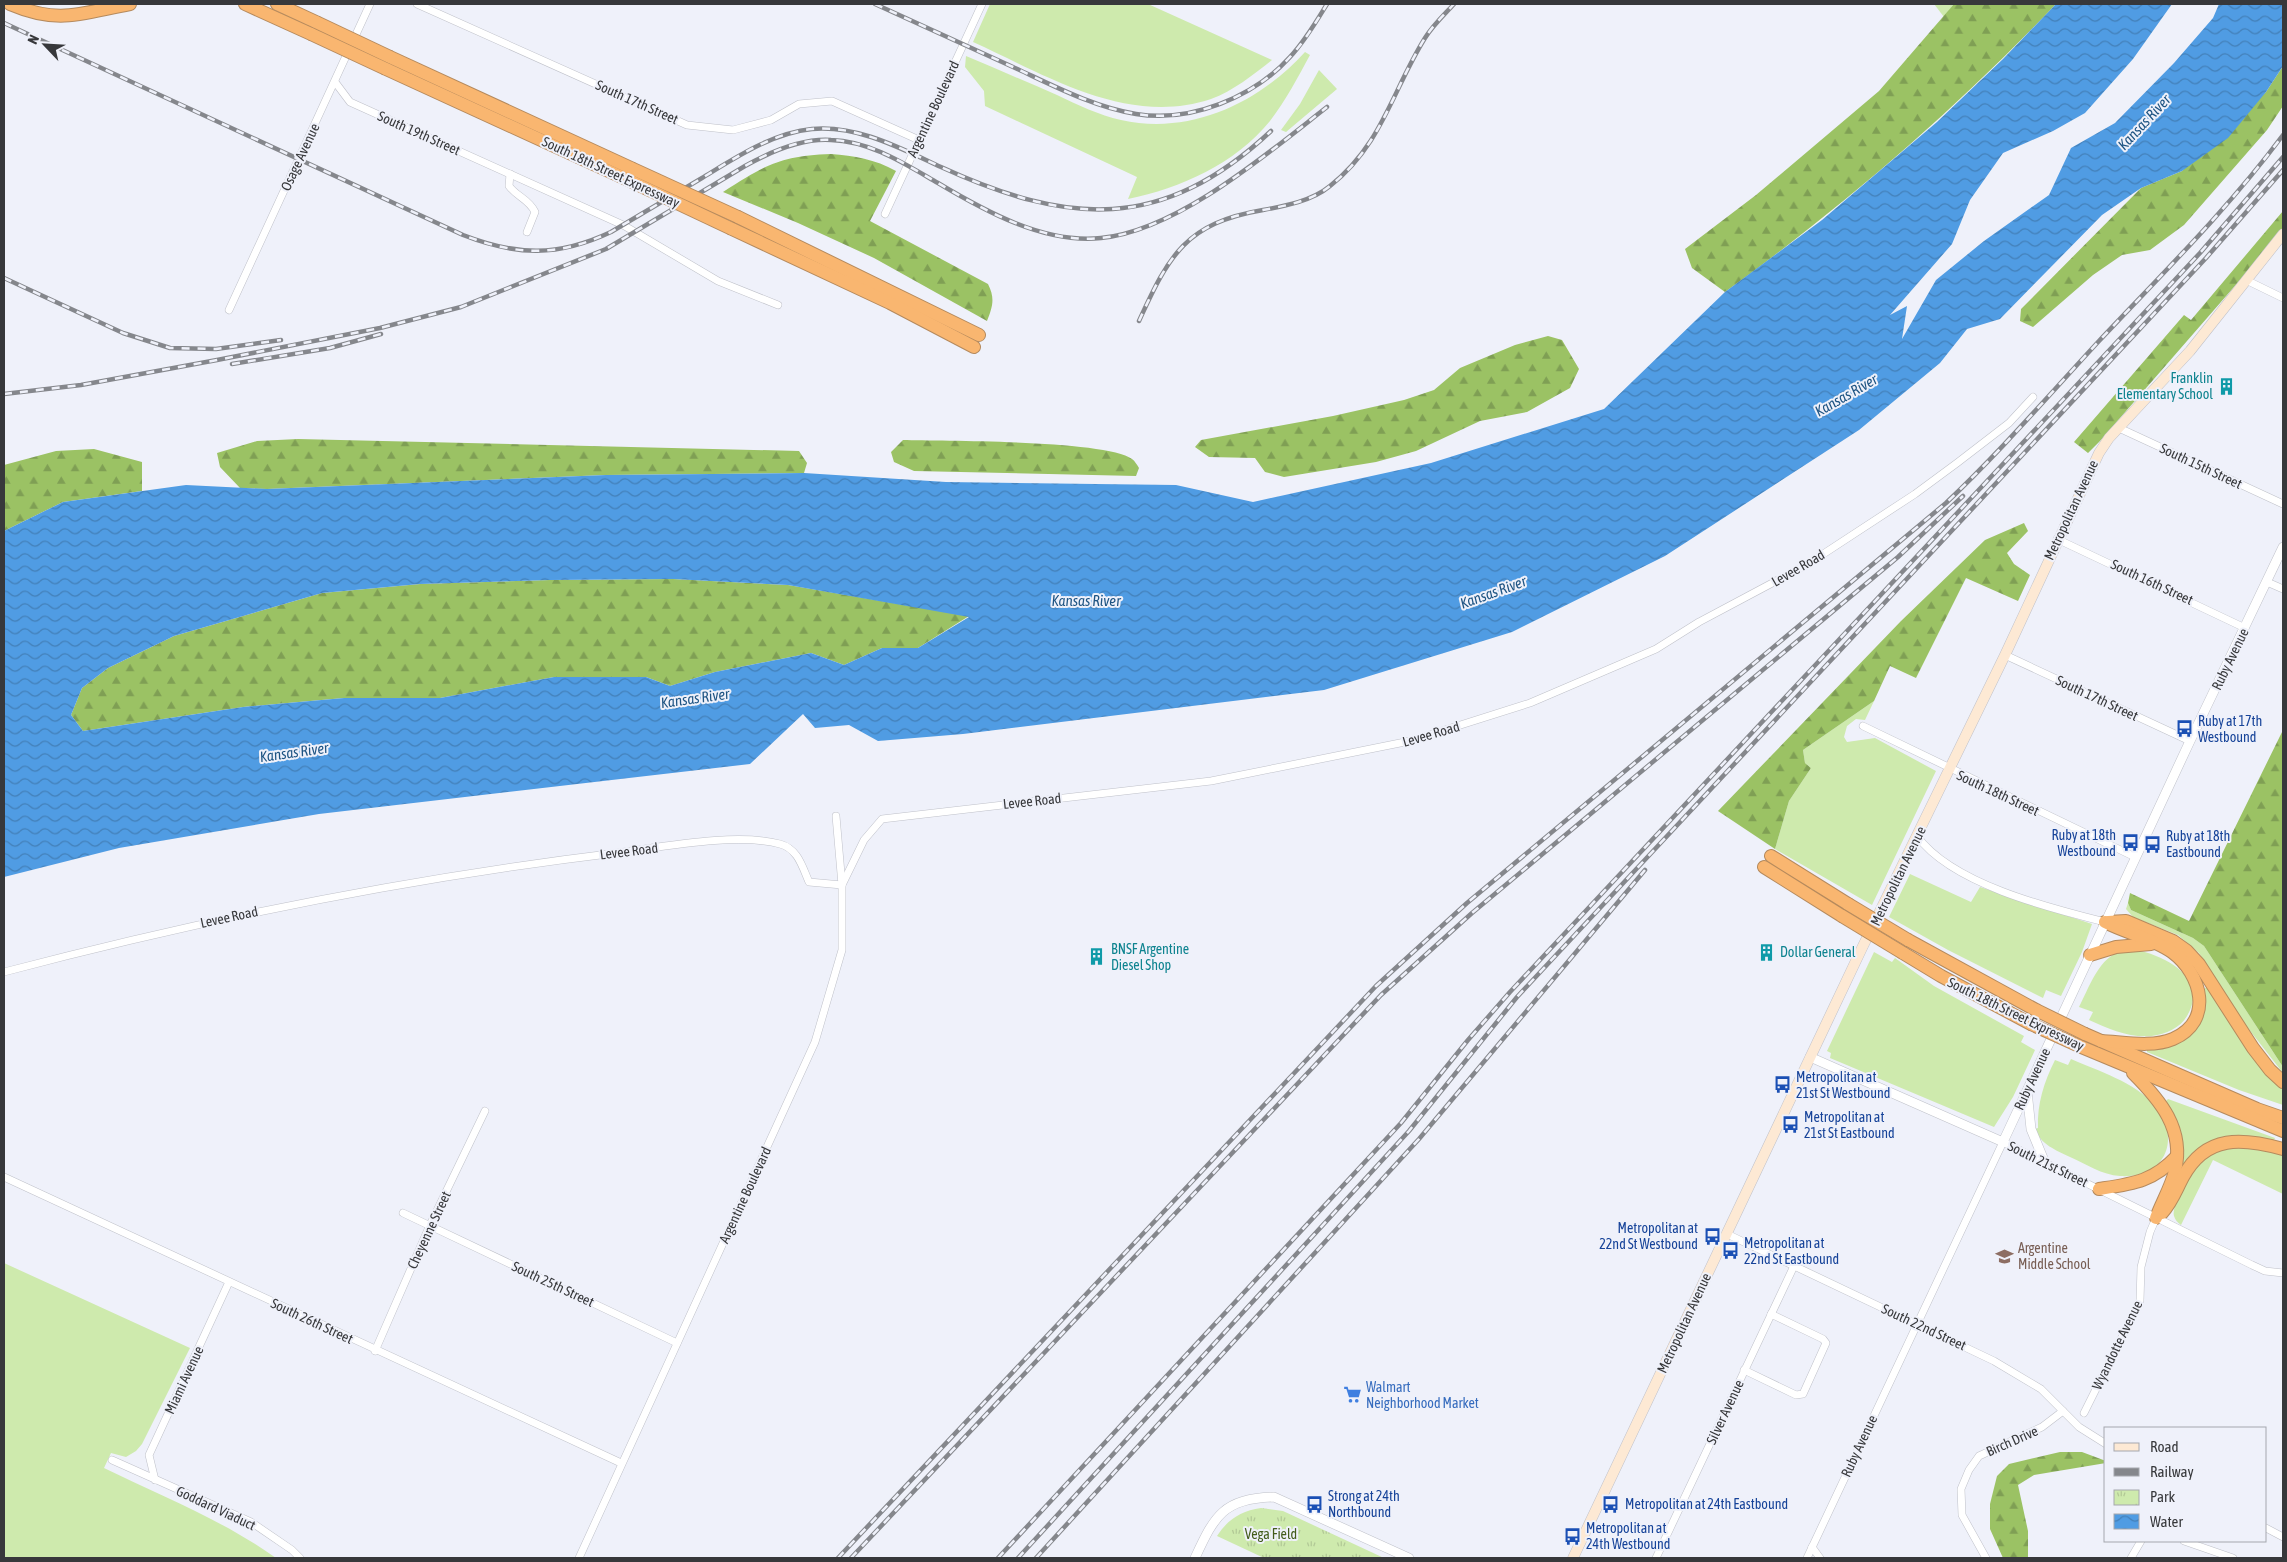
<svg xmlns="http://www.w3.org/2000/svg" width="2287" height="1562" viewBox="0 0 2287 1562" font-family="'Asap Condensed',sans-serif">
<defs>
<pattern id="forest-firs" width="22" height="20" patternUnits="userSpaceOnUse" patternTransform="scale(1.25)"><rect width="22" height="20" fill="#9bc264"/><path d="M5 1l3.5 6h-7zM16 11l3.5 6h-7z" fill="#7f9f54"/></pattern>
<pattern id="park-tufts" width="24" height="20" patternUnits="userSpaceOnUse" patternTransform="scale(1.25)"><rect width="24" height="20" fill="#ceeaad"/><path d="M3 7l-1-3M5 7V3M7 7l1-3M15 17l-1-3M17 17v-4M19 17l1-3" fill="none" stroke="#b2c996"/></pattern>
<pattern id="water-waves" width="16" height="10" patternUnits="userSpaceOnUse" patternTransform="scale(1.25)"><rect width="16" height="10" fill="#509ce3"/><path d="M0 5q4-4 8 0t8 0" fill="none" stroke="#4380b9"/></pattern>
</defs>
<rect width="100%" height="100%" fill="#eff1fa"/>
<g fill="#ceeaad">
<path d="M990,4H1148L1272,60C1253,75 1233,91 1211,99C1128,127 1046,75 973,42Z"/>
<polygon points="1934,4 1954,4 1944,17"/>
<path d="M1305,52L1310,55C1298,77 1286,100 1270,121C1235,164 1181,188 1128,199L1137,177L985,106L984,91L965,67L966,56C997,69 1027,82 1057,95C1078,105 1099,115 1121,120C1191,136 1260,102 1305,52Z"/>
<polygon points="1319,70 1337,89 1286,132 1281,130 1300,104"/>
<polygon points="1874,701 1865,720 1856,719 1847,726 1844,737 1847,742 1875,738 1936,771 1872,905 1775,849 1789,801 1811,768 1805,763 1803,750"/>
<polygon points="1910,874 1971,902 1980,887 2092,924 2082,952 2061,996 2046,990 2043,998 1948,950 1889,917"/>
<polygon points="2128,903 2131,910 2193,938 2204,946 2283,1067 2283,1073 2244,1023 2199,953 2178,935 2133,917 2126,909"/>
<path d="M2136,950C2167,956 2209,979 2187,1016C2180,1028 2166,1034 2152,1036C2129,1038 2109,1029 2089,1020L2093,1012L2079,1007C2088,990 2098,960 2117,953C2123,951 2130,951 2136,950Z"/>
<polygon points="1874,952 1892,962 1895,958 1934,986 2024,1036 2021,1042 2035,1050 2013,1097 1994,1127 1830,1058 1831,1053 1827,1051"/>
<polygon points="2208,987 2283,1086 2283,1105 2239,1090 2147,1052 2147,1047 2169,1045 2205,998 2205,988"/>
<path d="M2071,1059C2098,1071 2135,1082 2154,1105C2183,1139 2165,1179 2120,1176C2102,1175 2086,1164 2070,1157C2056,1150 2041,1145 2035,1129L2038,1128C2037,1104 2044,1082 2055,1060L2068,1065Z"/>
<polygon points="2168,1099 2275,1138 2273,1142 2247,1136 2184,1166 2181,1165 2181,1133 2166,1101"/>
<path d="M2240,1146L2283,1154V1194L2213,1160L2181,1225C2178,1223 2175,1220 2174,1216C2171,1205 2192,1170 2201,1162C2212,1152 2226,1149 2240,1146Z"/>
<path d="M4,1263L190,1348L142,1444L136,1451L126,1457L111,1453L104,1468C163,1497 221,1519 276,1558H4Z"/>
</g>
<g fill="url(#forest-firs)">
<path d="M1954,4H2056C1955,110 1844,206 1725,292L1692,268L1685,249L1756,195L1879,91Z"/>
<polygon points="2283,66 2283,106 2267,130 2184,225 2150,250 2122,255 2093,275 2033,327 2020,321 2021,309 2141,188 2182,171 2266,92"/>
<path d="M831,154C854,156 875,159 896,171L870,221L988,284C995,298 993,306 987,321L874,258L798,223L723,192C766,165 779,156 831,154Z"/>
<polygon points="2283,211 2283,229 2274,241 2100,441 2088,453 2074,442 2184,315 2191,320"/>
<polygon points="1548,336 1562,340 1579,369 1570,388 1527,412 1480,421 1416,451 1376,462 1284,477 1265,472 1255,458 1209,457 1195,447 1201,440 1333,416 1404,400 1434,390 1460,368 1515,345"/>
<polygon points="298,439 799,451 807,463 804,473 606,475 267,489 240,488 220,467 217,453 257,441"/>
<path d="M903,440C942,441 1107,440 1132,459C1135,461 1137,465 1139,468L1136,476L914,471L894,462L891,452Z"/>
<polygon points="94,449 142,462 142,491 63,502 4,531 4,465 56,451"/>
<polygon points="2024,523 2028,531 2007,553 2014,564 2030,575 2018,601 1966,578 1916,678 1890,666 1874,701 1803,750 1805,763 1811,768 1789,801 1775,849 1718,811 1901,621 1985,540"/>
<polygon points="673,579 788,585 969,616 918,648 882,648 844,665 811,653 715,672 670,686 646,677 554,677 440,698 344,698 243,707 83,731 71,715 82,688 108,668 174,636 322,593 420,584 550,580"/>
<polygon points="2283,730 2283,1067 2204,946 2193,938 2131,910 2128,903 2130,893 2189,921"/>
<polygon points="2060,1452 2082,1452 2106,1461 2106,1463 2034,1475 2018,1485 2028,1531 2028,1558 2003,1558 1990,1529 1990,1504 1997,1476 2009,1464"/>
</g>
<path fill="url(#park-tufts)" d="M1261,1508L1283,1511L1384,1558H1264L1217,1536C1228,1519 1241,1511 1261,1508Z"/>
<path fill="url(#water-waves)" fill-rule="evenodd" d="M2056,4H2172L2133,59L2085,113L2053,131L2003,153L1970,200L1952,244L1890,315L1907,306L1902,339L1936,280L1984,241L2049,195L2071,148L2115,123L2174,63L2213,18L2219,4H2283V66L2266,92L2228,138L2182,171L2141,188L2102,215L2000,319L1967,329L1940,363L1859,430L1665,556L1512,632L1324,690L963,734L878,741L849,725L815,728L803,714L750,764L319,814L119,848L4,877V531L63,502L186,485L267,489L606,475L804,473L946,482L1176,485L1253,502L1431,463L1604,409L1725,292L1822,220L1937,122L2003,59ZM673,579L788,585L969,617L918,648H882L844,665L811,653L715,672L670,686L646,677H554L440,698H344L243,707L83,731L71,715L82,688L108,668L174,636L322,593L420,584L550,580Z"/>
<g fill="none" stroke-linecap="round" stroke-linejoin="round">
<defs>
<g id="minor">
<polyline points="417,4 687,125 733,130 771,120 799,104 832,101 919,140"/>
<polyline points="335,82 350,102 623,225 718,281 778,305"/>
<path d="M510,174L509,186C517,197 529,199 535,212L527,232"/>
<polyline points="885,214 982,4"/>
<polyline points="2246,280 2283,298"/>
<polyline points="229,310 370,4"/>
<polyline points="2119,428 2283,504"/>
<polyline points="2057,539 2245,628"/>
<polyline points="2267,582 2283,589"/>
<polyline points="2005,655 2190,741"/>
<polyline points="1863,726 2135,857"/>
<path d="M1917,836C1952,884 2049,908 2105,922"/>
<path d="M4,972C205,919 409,878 616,853C662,847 736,832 780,844C798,849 802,866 809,882L842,885L864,840L882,819L1211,781L1410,741L1530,703L1656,649L1699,622L1808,564L1915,494L1957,463L2009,423L2033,397"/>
<polyline points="4,1177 621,1463"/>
<polyline points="403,1213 677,1343"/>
<polyline points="1727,1234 1994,1361 2041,1389 2079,1427 2106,1444"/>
<polyline points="375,1351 430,1225 485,1111"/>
<polyline points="1744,1370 1796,1395 1803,1394 1826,1343 1823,1339 1771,1314"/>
<polyline points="2084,1413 2140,1301 2141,1267 2150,1232 2156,1218"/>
<polyline points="112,1460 251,1522 292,1550 300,1558"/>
<polyline points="155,1480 149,1455 229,1282"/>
<polyline points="2266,1528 2283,1537"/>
<polyline points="2184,1541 2233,1558"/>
<polyline points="1812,1547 1820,1558"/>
<polyline points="579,1558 815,1042 842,950 842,885 836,816"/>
<polyline points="1656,1558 1794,1266"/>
<polyline points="1807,1558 2003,1142 2252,1265 2265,1271 2283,1273"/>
<polyline points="1986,1558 1962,1515 1961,1489 1969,1470 1979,1456 2042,1427 2063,1411"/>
<polyline points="2131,1558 2141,1541"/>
</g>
<g id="tertiary">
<polyline points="1810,1057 2003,1142 2190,741 2283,547"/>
<polyline points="2027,1091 2031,1129 2045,1163"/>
<path d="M1195,1558C1215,1515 1223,1499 1274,1497L1409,1558"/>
</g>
<polyline id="secondary" points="1573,1558 1862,948 2005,655 2099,453 2109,438 2190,351 2283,234"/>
<g id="motorway">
<path d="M10,4C59,25 82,13 130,4"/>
<polyline points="245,4 311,34"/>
<polyline points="277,4 316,22"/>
<polyline points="390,57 631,168"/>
<polyline points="386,69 626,179"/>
<polyline points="738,217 979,335"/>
<polyline points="732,229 890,303 974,347"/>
<polyline points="1771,856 1848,904"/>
<polyline points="1764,867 1842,916"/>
<polyline points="2108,922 2126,921 2173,941 2187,951 2199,964 2253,1048 2270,1070 2283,1082"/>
<polyline points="1908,940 2036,1010"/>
<polyline points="1903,953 1941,976 2031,1024"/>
<polyline points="2090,955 2116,947 2151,944"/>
<polyline points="2085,1034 2257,1109 2283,1118"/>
<path d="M2101,1041C2123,1042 2152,1048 2173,1039C2214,1021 2202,974 2172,952C2152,938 2126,933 2105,922"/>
<polyline points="2079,1046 2283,1131"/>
<path d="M2133,1073C2160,1100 2185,1129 2175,1171C2171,1187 2162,1202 2156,1218"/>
<path d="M2099,1189C2132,1184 2153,1182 2177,1156"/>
<path d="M2162,1213C2172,1202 2176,1190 2183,1177C2206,1134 2243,1138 2283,1149"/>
</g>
</defs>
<use href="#minor" stroke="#bfc1c9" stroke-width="8"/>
<use href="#tertiary" stroke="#bfc1c9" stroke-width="10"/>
<use href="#secondary" stroke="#bfc1c9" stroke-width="11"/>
<use href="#motorway" stroke="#b58a5d" stroke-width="14"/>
<use href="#minor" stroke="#fff" stroke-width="7"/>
<use href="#tertiary" stroke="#fff" stroke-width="9"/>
<use href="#secondary" stroke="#fde9d4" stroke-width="10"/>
<use href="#motorway" stroke="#f9b670" stroke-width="12"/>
<defs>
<g id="rail">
<path d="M875,4C921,25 967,46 1013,67C1052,85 1093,107 1136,114C1191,123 1254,97 1290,57C1305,41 1316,22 1327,4"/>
<path d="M4,23L463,235C517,256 558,257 611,232C641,214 672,196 702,178C735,158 772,133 812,129C858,125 900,148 941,167C1068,225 1162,233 1271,131"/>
<polyline points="4,278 123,333 170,348 216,349 281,340"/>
<path d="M1139,321C1169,255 1186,223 1263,210C1285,206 1312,201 1330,186C1382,145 1392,91 1425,38C1433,25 1444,15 1454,4"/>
<polyline points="232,364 330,348 381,334"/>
<path d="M4,394L81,385L217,360L380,328L461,307L606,249L745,166C770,152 801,138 831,140C870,141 905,164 938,183C985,211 1044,244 1101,238C1177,231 1268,153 1327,107"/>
<path d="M838,1558L1376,986L1467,903L1946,503C2000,452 2049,395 2099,341C2162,274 2228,209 2283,135"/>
<polyline points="851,1558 1381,995 1472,913 1898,557 1963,496"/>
<polyline points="998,1558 1401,1123 1468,1040 1510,992 2200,253 2283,157"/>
<polyline points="1018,1558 1409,1131 1517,997 2206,258 2283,170"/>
<polyline points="1036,1558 1419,1139 1645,870"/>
</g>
</defs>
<use href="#rail" stroke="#85878c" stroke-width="4.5"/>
<use href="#rail" stroke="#eff1fa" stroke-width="2.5" stroke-dasharray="8" stroke-linecap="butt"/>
<defs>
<g id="motorway-bridge">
<polyline points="316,22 390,57"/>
<polyline points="311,34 386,69"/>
<polyline points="631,168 738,217"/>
<polyline points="626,179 732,229"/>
<polyline points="1848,904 1908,940"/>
<polyline points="1842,916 1903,953"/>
<polyline points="2036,1010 2085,1034"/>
<polyline points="2031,1024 2079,1046"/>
</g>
</defs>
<use href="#motorway-bridge" stroke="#b58a5d" stroke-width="14" stroke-linecap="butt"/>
<use href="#motorway-bridge" stroke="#f9b670" stroke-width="12"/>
</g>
<defs>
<symbol id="building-bare" viewBox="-9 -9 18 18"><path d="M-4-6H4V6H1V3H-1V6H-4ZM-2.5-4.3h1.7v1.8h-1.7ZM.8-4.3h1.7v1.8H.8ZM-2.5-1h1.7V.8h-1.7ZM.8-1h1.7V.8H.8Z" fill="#0f9aa8" stroke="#eff1fa" stroke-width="2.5" paint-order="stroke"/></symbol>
<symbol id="bus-bare" viewBox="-9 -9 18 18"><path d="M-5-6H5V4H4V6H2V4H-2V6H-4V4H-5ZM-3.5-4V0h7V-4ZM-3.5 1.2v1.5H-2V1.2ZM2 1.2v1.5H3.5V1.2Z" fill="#1a4fb4" stroke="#eff1fa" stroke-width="2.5" paint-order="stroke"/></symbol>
<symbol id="school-bare" viewBox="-9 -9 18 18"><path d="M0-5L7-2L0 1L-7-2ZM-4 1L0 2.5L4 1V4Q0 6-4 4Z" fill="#8d6e63" stroke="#eff1fa" stroke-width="2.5" paint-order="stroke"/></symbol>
<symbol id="supermarket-bare" viewBox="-9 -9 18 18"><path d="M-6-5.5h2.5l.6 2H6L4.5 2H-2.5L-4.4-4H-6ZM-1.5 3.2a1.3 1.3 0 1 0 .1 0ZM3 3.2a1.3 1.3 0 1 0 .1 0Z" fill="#3f7fe0" stroke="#eff1fa" stroke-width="2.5" paint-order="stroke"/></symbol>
</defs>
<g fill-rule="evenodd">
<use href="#building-bare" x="2214" y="374" width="25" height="25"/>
<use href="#bus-bare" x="2172" y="716" width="25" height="25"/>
<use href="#bus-bare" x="2118" y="830" width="25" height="25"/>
<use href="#bus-bare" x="2140" y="832" width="25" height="25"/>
<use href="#building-bare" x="1754" y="940" width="25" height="25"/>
<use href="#building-bare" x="1084" y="944" width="25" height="25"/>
<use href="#bus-bare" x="1770" y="1072" width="25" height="25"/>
<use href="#bus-bare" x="1778" y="1112" width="25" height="25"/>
<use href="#bus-bare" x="1700" y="1224" width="25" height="25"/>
<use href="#bus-bare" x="1718" y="1238" width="25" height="25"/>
<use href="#school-bare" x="1992" y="1244" width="25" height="25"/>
<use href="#supermarket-bare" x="1340" y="1382" width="25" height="25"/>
<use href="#bus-bare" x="1302" y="1492" width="25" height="25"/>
<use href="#bus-bare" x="1598" y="1492" width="25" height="25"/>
<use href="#bus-bare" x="1560" y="1524" width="25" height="25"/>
</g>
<g text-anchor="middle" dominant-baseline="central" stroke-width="4" stroke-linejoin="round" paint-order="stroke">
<g font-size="14" fill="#37383b" stroke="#eff1fa">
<text transform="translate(637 102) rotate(24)">South 17th Street</text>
<text transform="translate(933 109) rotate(-65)">Argentine Boulevard</text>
<text transform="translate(419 133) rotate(24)">South 19th Street</text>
<text transform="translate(300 157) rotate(-65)">Osage Avenue</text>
<text transform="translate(611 172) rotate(25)">South 18th Street Expressway</text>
<text transform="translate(2201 466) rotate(25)">South 15th Street</text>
<text transform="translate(2071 510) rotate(-65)">Metropolitan Avenue</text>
<text transform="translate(1798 568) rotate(-30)">Levee Road</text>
<text transform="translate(2152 582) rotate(25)">South 16th Street</text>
<text transform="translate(2230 659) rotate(-64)">Ruby Avenue</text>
<text transform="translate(2097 698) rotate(25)">South 17th Street</text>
<text transform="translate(1431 734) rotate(-16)">Levee Road</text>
<text transform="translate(1998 793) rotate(25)">South 18th Street</text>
<text transform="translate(1032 801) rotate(-6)">Levee Road</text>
<text transform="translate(629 851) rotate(-7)">Levee Road</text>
<text transform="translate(1898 876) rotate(-64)">Metropolitan Avenue</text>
<text transform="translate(229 917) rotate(-12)">Levee Road</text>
<text transform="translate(2016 1014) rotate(26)">South 18th Street Expressway</text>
<text transform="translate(2032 1079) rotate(-65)">Ruby Avenue</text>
<text transform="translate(2048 1164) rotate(26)">South 21st Street</text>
<text transform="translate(745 1195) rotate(-65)">Argentine Boulevard</text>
<text transform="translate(429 1230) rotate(-65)">Cheyenne Street</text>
<text transform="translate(553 1284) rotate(25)">South 25th Street</text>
<text transform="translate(312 1321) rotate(25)">South 26th Street</text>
<text transform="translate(1684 1323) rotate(-65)">Metropolitan Avenue</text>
<text transform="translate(1924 1327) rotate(25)">South 22nd Street</text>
<text transform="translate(2117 1345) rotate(-64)">Wyandotte Avenue</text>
<text transform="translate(184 1380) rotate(-65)">Miami Avenue</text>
<text transform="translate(1725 1412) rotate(-65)">Silver Avenue</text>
<text transform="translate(2012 1441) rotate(-24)">Birch Drive</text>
<text transform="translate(1859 1446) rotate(-65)">Ruby Avenue</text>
<text transform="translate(216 1508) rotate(25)">Goddard Viaduct</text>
</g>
<g font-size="14" fill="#0d838f" stroke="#eff1fa" text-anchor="start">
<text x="2213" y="378" text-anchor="end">Franklin<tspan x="2213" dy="16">Elementary School</tspan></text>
<text x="1111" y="949">BNSF Argentine<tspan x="1111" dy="16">Diesel Shop</tspan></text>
<text x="1780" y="952">Dollar General</text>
</g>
<g font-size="14" fill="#164399" stroke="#eff1fa" text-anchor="start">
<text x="2198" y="721">Ruby at 17th<tspan x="2198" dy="16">Westbound</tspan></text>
<text x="2116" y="835" text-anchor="end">Ruby at 18th<tspan x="2116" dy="16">Westbound</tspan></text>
<text x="2166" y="836">Ruby at 18th<tspan x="2166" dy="16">Eastbound</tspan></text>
<text x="1796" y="1077">Metropolitan at<tspan x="1796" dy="16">21st St Westbound</tspan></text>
<text x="1804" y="1117">Metropolitan at<tspan x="1804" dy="16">21st St Eastbound</tspan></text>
<text x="1698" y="1228" text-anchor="end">Metropolitan at<tspan x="1698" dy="16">22nd St Westbound</tspan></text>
<text x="1744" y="1243">Metropolitan at<tspan x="1744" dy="16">22nd St Eastbound</tspan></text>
<text x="1328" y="1496">Strong at 24th<tspan x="1328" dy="16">Northbound</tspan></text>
<text x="1625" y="1504">Metropolitan at 24th Eastbound</text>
<text x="1586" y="1528">Metropolitan at<tspan x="1586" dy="16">24th Westbound</tspan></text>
</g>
<g font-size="14" fill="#785e54" stroke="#eff1fa" text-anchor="start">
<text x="2018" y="1248">Argentine<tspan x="2018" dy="16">Middle School</tspan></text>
</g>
<g font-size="14" fill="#366cbe" stroke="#eff1fa" text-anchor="start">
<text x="1366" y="1387">Walmart<tspan x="1366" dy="16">Neighborhood Market</tspan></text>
</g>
<g font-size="14" fill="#435c1b" stroke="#eff1fa">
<text x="1271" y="1534">Vega Field</text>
</g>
<g font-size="15" font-style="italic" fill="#1e5483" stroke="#eff1fa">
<text transform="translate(2144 122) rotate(-47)">Kansas River</text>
<text transform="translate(1846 395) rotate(-30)">Kansas River</text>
<text transform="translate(1493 592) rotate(-20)">Kansas River</text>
<text x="1086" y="600">Kansas River</text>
<text transform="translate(695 698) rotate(-8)">Kansas River</text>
<text transform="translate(294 752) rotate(-8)">Kansas River</text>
</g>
</g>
<rect width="2287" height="1562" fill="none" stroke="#37383b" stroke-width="10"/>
<rect x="2104" y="1427" width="162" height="115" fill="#eff1fa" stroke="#a5a7ae"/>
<rect x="2114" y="1443" width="25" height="8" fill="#fde9d4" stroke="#a5a7ae"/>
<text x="2150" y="1452" font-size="15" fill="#37383b">Road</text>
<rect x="2114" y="1468" width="25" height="8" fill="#85878c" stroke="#a5a7ae"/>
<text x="2150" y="1477" font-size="15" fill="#37383b">Railway</text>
<rect x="2114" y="1490" width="25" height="15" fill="url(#park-tufts)" stroke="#a5a7ae"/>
<text x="2150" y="1502" font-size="15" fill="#37383b">Park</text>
<rect x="2114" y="1514" width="25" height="15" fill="url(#water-waves)" stroke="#a5a7ae"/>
<text x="2150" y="1527" font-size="15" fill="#37383b">Water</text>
<g transform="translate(45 45) rotate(295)" stroke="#eff1fa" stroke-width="4" paint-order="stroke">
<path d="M0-4L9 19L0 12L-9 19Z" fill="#37383b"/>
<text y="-8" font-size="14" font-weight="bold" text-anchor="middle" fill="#37383b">N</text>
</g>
</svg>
